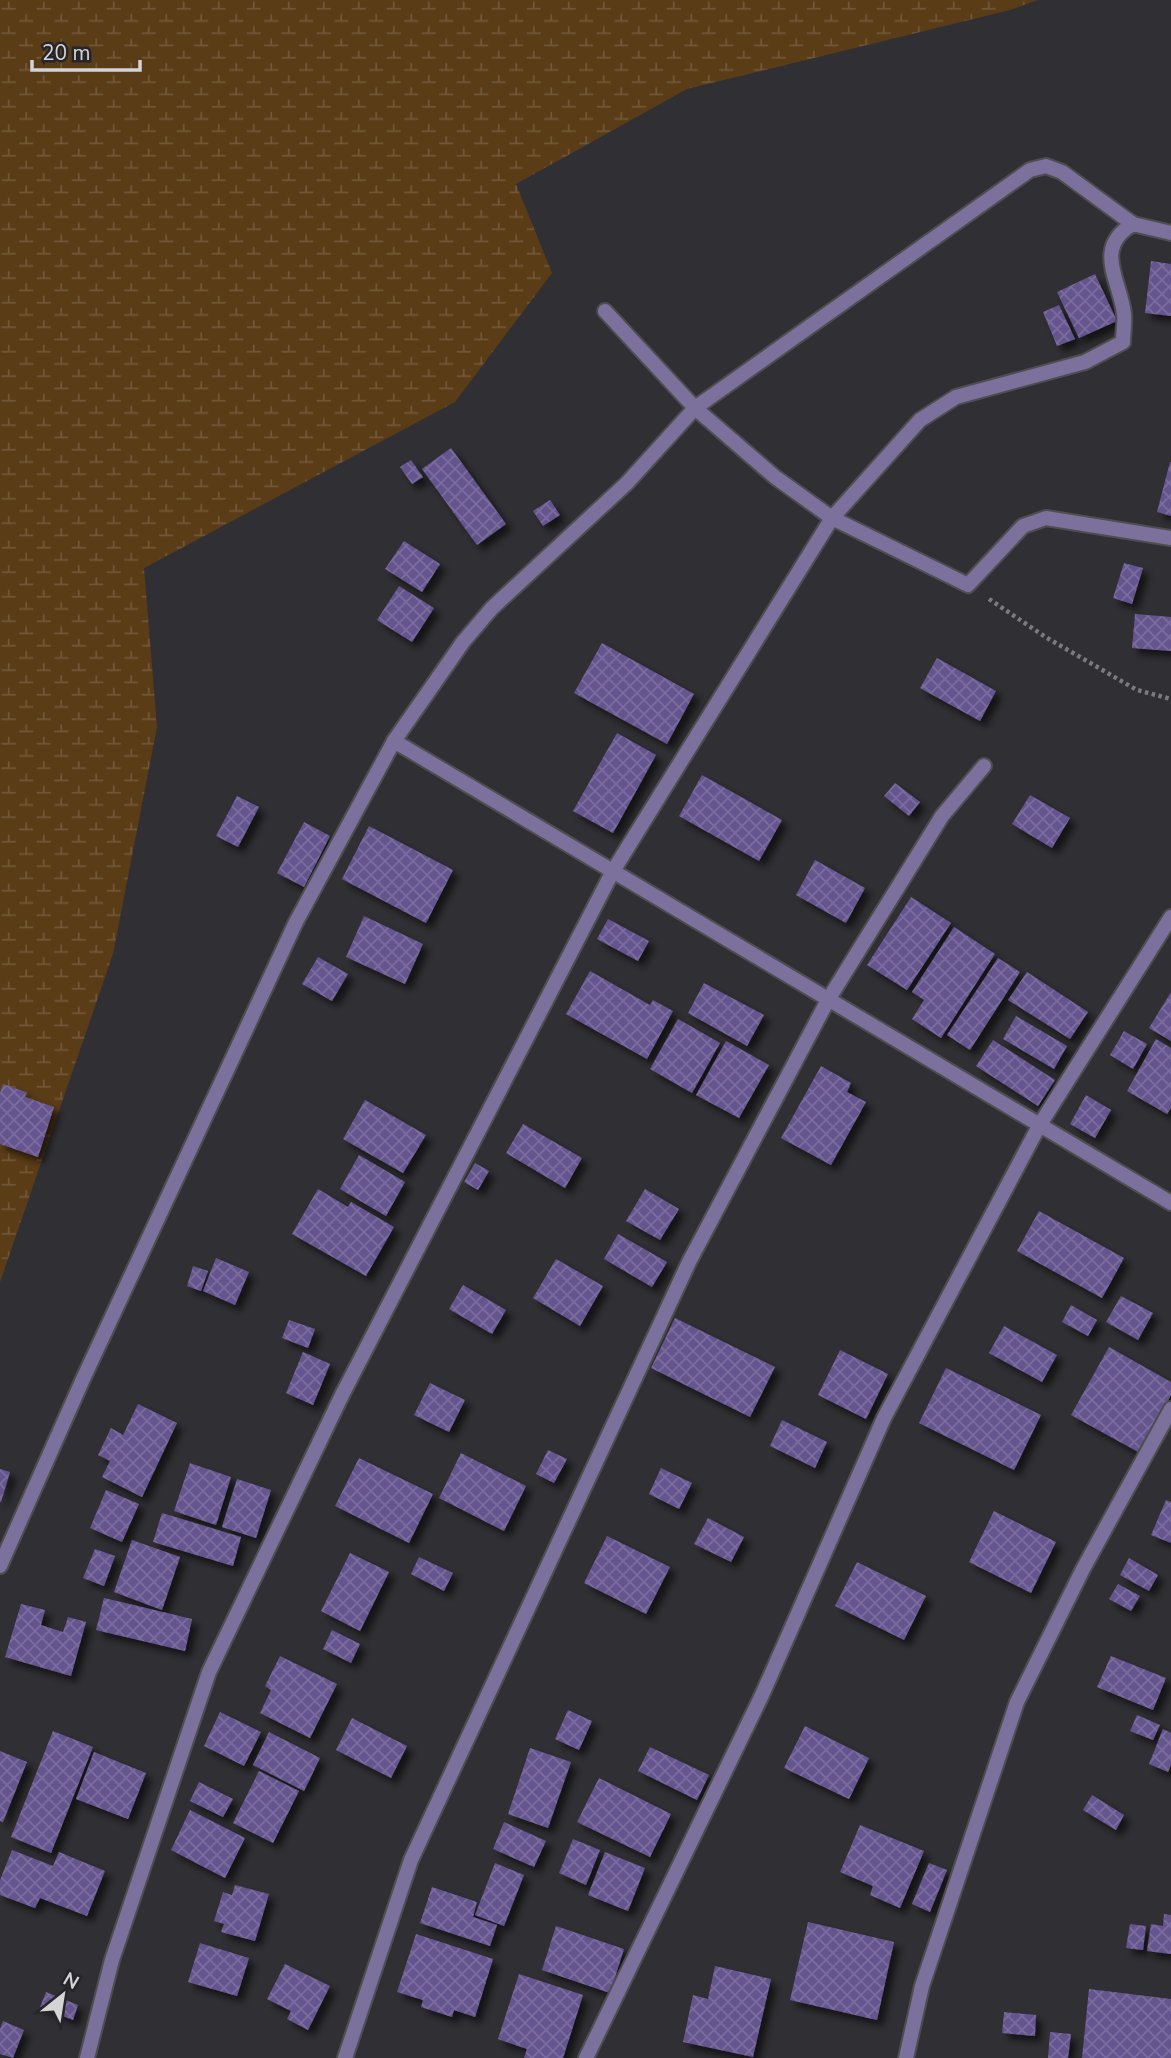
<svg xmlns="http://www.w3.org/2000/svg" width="1171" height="2058" viewBox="0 0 1171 2058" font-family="'Nunito Sans',sans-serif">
<defs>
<pattern id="wetland-marsh" width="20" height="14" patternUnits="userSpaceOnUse" patternTransform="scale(1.75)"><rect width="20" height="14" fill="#5a3c17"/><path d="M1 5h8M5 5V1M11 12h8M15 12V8" fill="none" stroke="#715738"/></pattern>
<pattern id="building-cross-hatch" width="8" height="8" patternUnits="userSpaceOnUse" patternTransform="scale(1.75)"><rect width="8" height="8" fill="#65548f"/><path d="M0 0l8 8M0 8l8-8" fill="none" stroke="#7a6c9e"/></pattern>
<filter id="shadow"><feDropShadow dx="6" dy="6" stdDeviation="3.5" flood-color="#0009"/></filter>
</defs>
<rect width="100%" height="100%" fill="#302f33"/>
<polygon fill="url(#wetland-marsh)" points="0,0 1038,0 1010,10 687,89 516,184 552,273 455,402 144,568 157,727 113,954 0,1282"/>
<g fill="url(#building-cross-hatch)" filter="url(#shadow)">
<polygon points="1151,261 1171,264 1171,316 1145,313"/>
<polygon points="1095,274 1117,321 1079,338 1057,292"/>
<polygon points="1059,305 1075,339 1057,346 1043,312"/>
<polygon points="451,448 506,524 477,545 422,469"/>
<polygon points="411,460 423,477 412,484 400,467"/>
<polygon points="1170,462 1171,462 1171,516 1157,512"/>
<polygon points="550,500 560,515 543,526 533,511"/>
<polygon points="404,541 440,564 422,592 385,569"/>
<polygon points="1124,563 1143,568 1132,604 1113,598"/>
<polygon points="399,586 434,608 412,642 377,620"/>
<polygon points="1135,614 1171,617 1171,651 1132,648"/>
<polygon points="602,643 694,694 667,744 574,693"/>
<polygon points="937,658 996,691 980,721 920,688"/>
<polygon points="617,733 656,755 613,833 573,811"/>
<polygon points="702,775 782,820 759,861 679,816"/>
<polygon points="895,783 920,802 909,816 884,796"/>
<polygon points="1030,795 1070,818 1052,848 1012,824"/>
<polygon points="237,796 259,807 238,847 216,836"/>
<polygon points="304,822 330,836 304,887 277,873"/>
<polygon points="369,826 453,870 426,923 342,879"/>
<polygon points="815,860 865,888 846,923 796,895"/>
<polygon points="911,897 951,923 907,990 867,965"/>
<polygon points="364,916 423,944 405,984 346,957"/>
<polygon points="608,919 649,941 638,961 597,939"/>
<polygon points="954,927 995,954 941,1038 912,1019 924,1000 912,992"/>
<polygon points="318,957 348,974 332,1001 302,984"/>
<polygon points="998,958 1020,972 970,1050 947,1035"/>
<polygon points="590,971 650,1005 653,1000 673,1011 647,1059 566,1014"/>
<polygon points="1027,972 1088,1012 1070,1039 1008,1000"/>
<polygon points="704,983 764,1015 747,1046 688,1013"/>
<polygon points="1171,992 1171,1041 1149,1028"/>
<polygon points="1016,1016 1067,1046 1054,1069 1003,1039"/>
<polygon points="678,1019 720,1043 692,1093 650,1069"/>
<polygon points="1124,1031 1147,1044 1133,1069 1110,1055"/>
<polygon points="1156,1039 1171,1048 1171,1108 1167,1114 1127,1091"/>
<polygon points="993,1040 1055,1080 1038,1106 976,1066"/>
<polygon points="726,1041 769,1065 739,1118 696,1095"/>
<polygon points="821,1066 851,1083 847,1092 866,1102 831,1165 781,1138"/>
<polygon points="3,1084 26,1092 25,1097 54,1107 38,1157 0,1144 0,1093"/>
<polygon points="1086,1095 1111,1110 1095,1138 1070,1124"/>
<polygon points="365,1100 426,1135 403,1173 343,1139"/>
<polygon points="523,1124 582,1158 565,1188 506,1153"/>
<polygon points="359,1155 405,1182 386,1216 340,1189"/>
<polygon points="475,1163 489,1171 478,1190 464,1182"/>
<polygon points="318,1189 348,1207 351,1202 394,1227 366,1276 292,1234"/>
<polygon points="645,1189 679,1209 660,1240 626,1221"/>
<polygon points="1039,1211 1124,1258 1102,1298 1017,1251"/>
<polygon points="618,1234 667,1262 652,1287 604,1259"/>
<polygon points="216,1258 249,1272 235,1305 203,1291"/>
<polygon points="556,1259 603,1286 580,1326 533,1298"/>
<polygon points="193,1266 208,1271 201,1291 187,1286"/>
<polygon points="463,1285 506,1310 492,1334 449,1309"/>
<polygon points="1121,1296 1153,1313 1138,1340 1106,1322"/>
<polygon points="1071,1305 1097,1320 1088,1336 1062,1322"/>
<polygon points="675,1318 775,1367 750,1417 651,1368"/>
<polygon points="289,1320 315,1329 308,1348 282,1338"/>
<polygon points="1004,1326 1057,1355 1042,1382 989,1353"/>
<polygon points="1109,1347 1171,1382 1171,1395 1140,1453 1071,1415"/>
<polygon points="840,1350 888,1374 866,1419 818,1395"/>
<polygon points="303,1352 330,1364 313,1405 286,1393"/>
<polygon points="946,1368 1041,1415 1014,1470 919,1423"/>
<polygon points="430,1383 465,1400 449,1432 414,1415"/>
<polygon points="138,1404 177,1423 142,1497 102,1477 110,1461 98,1455 111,1428 123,1435"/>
<polygon points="782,1420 827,1442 815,1468 770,1446"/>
<polygon points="548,1450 567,1459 554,1483 536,1474"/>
<polygon points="461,1453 526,1486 504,1531 439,1498"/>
<polygon points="359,1458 433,1494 409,1543 335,1506"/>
<polygon points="190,1463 231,1477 216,1525 174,1511"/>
<polygon points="661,1468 692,1483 679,1509 649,1494"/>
<polygon points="0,1469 10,1472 1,1502 0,1502"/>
<polygon points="237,1479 271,1490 256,1538 222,1527"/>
<polygon points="106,1490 139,1504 122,1542 90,1528"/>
<polygon points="1166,1500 1171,1502 1171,1543 1151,1535"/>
<polygon points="994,1511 1056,1542 1031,1593 969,1562"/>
<polygon points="162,1513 241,1537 233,1566 153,1542"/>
<polygon points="708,1518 744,1537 731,1562 694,1544"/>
<polygon points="607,1536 670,1567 646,1614 584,1583"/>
<polygon points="132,1540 180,1557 162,1610 114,1592"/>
<polygon points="95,1549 115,1556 104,1586 83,1578"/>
<polygon points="350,1553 389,1572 360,1631 321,1611"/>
<polygon points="419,1557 453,1573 444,1591 411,1574"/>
<polygon points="1129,1558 1158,1575 1149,1591 1120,1575"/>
<polygon points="857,1562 926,1596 904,1640 835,1606"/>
<polygon points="1118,1584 1140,1596 1131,1611 1109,1599"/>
<polygon points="104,1598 192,1619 185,1651 96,1630"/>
<polygon points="21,1604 45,1610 41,1625 63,1632 68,1617 86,1622 71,1676 5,1657"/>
<polygon points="332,1630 360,1644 351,1663 323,1649"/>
<polygon points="280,1656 337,1684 310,1738 260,1713 271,1690 265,1686"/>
<polygon points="1111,1656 1166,1678 1153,1710 1097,1687"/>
<polygon points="568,1710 592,1721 579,1750 555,1739"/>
<polygon points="220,1712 261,1732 244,1766 204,1746"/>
<polygon points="1137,1715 1160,1725 1153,1740 1130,1731"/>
<polygon points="352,1718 407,1746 391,1778 336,1750"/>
<polygon points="805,1726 869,1758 849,1799 784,1768"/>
<polygon points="1163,1729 1171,1733 1171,1765 1168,1772 1149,1764"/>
<polygon points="53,1731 93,1747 51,1853 11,1837"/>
<polygon points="269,1732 320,1758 304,1791 253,1765"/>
<polygon points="650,1747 709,1775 697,1800 638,1771"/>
<polygon points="530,1748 571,1762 548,1828 508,1814"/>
<polygon points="0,1751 27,1762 3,1822 0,1821"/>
<polygon points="94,1752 146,1773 128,1819 76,1799"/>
<polygon points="259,1771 299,1791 273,1843 233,1823"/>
<polygon points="599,1778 671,1814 650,1857 577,1822"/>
<polygon points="199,1782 233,1799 223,1817 190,1801"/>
<polygon points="1092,1795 1124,1815 1116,1830 1083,1810"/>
<polygon points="190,1810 245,1838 225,1878 171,1850"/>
<polygon points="504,1822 546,1841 534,1867 493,1849"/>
<polygon points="860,1825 924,1851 900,1908 870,1895 873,1886 840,1872"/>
<polygon points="573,1839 600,1850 586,1885 559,1873"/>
<polygon points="12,1850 53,1866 59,1852 105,1871 87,1916 40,1898 35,1908 0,1895 0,1880"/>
<polygon points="605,1852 645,1868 628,1911 588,1895"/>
<polygon points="495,1863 524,1875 504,1926 475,1915"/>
<polygon points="929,1863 947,1870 930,1912 912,1904"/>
<polygon points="235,1885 269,1894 255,1941 221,1932 224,1924 214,1921 223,1892 232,1895"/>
<polygon points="432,1887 477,1902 473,1917 497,1925 490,1946 420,1923"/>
<polygon points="1164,1914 1171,1915 1171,1954 1147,1951 1151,1924 1163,1926"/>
<polygon points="808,1922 894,1942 877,2020 790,2000"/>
<polygon points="1130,1924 1146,1926 1143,1950 1126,1948"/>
<polygon points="556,1926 624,1949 610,1993 542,1970"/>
<polygon points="416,1934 493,1959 475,2017 454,2010 452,2017 421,2007 423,2000 397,1992"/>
<polygon points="200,1943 249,1958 237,1996 188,1982"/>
<polygon points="285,1964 330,1986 308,2030 287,2019 291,2011 267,1999"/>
<polygon points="715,1966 771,1979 753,2057 683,2042 693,1995 708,1999"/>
<polygon points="519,1974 583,1995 563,2058 524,2058 527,2049 498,2039"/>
<polygon points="1089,1989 1171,1999 1171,2058 1082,2058"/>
<polygon points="46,1992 78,2005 73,2020 40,2007"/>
<polygon points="1004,2012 1036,2015 1035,2036 1002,2033"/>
<polygon points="3,2021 24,2030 13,2058 0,2054 0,2029"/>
<polygon points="1050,2032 1071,2034 1068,2058 1048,2058"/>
</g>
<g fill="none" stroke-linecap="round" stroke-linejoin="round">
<defs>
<g id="street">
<polyline points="605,311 695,408 775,477 832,518 968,585 1023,526 1046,518 1171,538"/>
<polyline points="394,741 1171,1203"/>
<polyline points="0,1566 83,1379 296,922 394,741 463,642 492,608 627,483 695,408 1030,170 1046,166 1062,172 1133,224"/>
<path d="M87,2058L112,1960L209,1672L342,1395L613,871L832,518L920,420L956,397L1085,362L1123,342C1123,333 1125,323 1124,314C1121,282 1092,248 1133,224L1171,233"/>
<polyline points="345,2058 411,1860 689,1262 828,1000 942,816 984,766"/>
<polyline points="586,2058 762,1695 884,1418 1039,1126 1171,917"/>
<polyline points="906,2058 922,1986 1017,1702 1083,1569 1171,1409"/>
</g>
</defs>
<use href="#street" stroke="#4e4d50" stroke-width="18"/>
<polyline stroke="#7b7a7d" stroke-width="4.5" stroke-dasharray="3.5 3.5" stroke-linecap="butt" points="989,599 1047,638 1137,690 1171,699"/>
<use href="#street" stroke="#7c709d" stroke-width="14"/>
</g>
<g transform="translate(63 1995) rotate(30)" stroke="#262529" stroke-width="5" paint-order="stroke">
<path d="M0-5L12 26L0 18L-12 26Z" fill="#d4d3d5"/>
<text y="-10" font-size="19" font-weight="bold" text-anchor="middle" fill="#d4d3d5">N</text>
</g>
<path d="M32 60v10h108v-10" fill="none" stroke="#d4d3d5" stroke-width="3.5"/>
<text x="42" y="60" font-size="21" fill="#d4d3d5" stroke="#262529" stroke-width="5" paint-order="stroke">20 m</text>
</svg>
